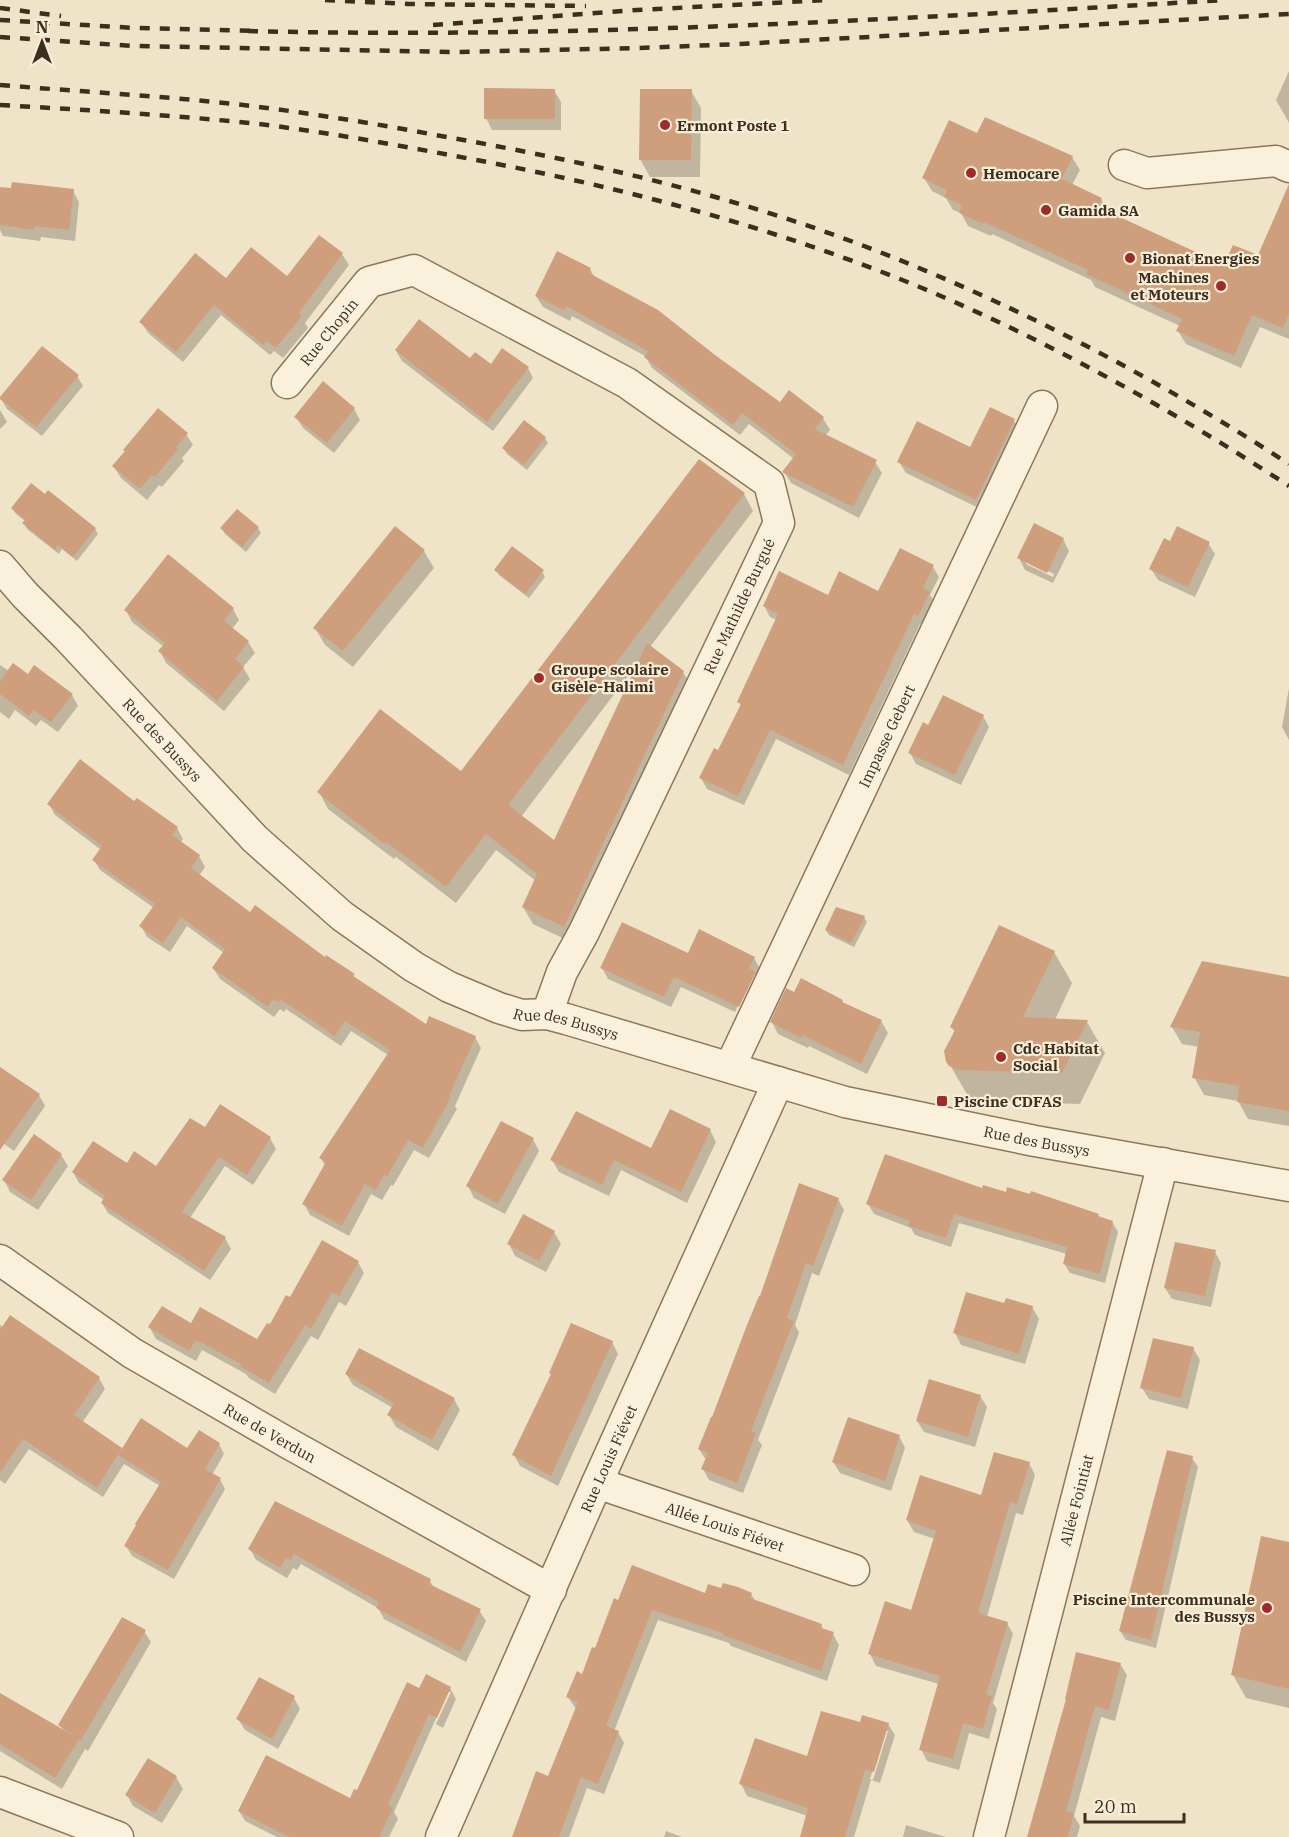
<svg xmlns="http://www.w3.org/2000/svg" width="1289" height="1837" viewBox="0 0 1289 1837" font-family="'IBM Plex Serif',serif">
<rect width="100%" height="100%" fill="#f0e4c8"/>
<g fill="#0003" fill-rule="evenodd">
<polygon points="1289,71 1289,123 1276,100"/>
<polygon points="554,90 561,102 561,130 492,130 486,118"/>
<polygon points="691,91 701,108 700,177 650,177 640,159"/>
<polygon points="978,135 1072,157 1080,170 1072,185 1101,199 1108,213 1225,267 1259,257 1289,224 1289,339 1260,327 1241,368 1186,344 1178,331 1180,326 1095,287 1091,280 992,234 991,236 968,226 961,213 953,210 946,198 932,191 924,178"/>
<polygon points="73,191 79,202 75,241 41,237 40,241 3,236 0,230 0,197"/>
<polygon points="319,237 342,254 349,265 305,323 308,328 283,358 274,351 270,355 221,315 183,362 148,333 141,322 226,280 287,278"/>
<polygon points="590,269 595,278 714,356 780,404 789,393 823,418 830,430 825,436 875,462 882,473 859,518 791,483 784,472 794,459 749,424 740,435 652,368 645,356 572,316 570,321 543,307 536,296"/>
<polygon points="396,351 470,360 491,366 528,368 533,378 493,431 402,361"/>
<polygon points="77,376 83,386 42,436 7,409 1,399"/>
<polygon points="354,409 360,420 334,453 303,428 296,417"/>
<polygon points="0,410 7,422 0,429"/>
<polygon points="1014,421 1021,432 983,510 906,473 899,462 971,449"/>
<polygon points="186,434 193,445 182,458 184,461 162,487 159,485 147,500 121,478 114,467"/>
<polygon points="545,438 548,443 527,470 507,454 504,449"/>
<path d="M744,494L753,511L650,647L683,672L693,689L573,943L533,924L523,907L536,881L496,850L456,903L396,857L394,859L328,809L319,792L461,773ZM637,664H638L554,842L521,817Z"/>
<polygon points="12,508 95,529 98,534 77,561 62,549 59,554 27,529 24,523 25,521 15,513"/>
<polygon points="222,528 258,528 261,533 246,552 225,534"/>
<path d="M1063,539L1069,551L1053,583L1025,570L1019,558ZM1026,561L1054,574L1053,577L1026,564Z"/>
<polygon points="1171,543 1208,543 1215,554 1195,597 1158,580 1151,569"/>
<polygon points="424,551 434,568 353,667 325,645 315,628"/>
<polygon points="933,567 939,577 930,595 935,603 924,626 920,624 849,775 776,739 744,805 707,789 701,778 719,752 741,706 739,702 777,620 770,617 764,606 828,597 879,593"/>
<polygon points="496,570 542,571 545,577 529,598 499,575"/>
<polygon points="233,609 239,620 232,629 248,642 255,653 243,667 250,679 224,711 166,663 160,651 164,647 132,622 126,610"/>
<polygon points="0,665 9,671 29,676 72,695 78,706 58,732 41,720 36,726 15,710 9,719 0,712"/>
<polygon points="1289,688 1289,740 1282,727"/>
<polygon points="983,716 989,727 961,785 916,764 910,753 928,727"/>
<polygon points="134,803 177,828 183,839 180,843 199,856 205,867 199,876 250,914 353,975 356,980 426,1026 475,1037 481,1048 455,1106 457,1109 429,1158 414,1150 393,1186 391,1185 382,1200 371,1194 349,1236 310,1215 304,1204 325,1166 321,1158 388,1055 351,1031 341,1046 286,1009 284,1012 280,1009 274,1017 220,979 213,968 224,953 187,926 170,952 147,937 141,926 154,908 100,870 94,860 101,850 55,815 49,804"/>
<polygon points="864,917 867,922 854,947 829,935 826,930"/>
<polygon points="1054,952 1072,983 1055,1020 1087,1022 1105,1053 1080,1104 976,1101 969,1098 950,1065 955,1033 952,1027"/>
<polygon points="689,955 754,958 760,969 745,1017 738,1013 756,976 753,974 735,1012 681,987 671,1007 608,979 602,968"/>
<polygon points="1289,978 1289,1126 1248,1119 1238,1101 1204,1095 1194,1077 1199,1047 1182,1044 1172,1027"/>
<polygon points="795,994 842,1001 844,1004 881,1021 888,1033 867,1074 809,1046 808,1048 778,1034 772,1022"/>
<polygon points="0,1075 39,1095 45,1106 14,1151 0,1141"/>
<polygon points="221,1106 270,1138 276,1149 253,1185 225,1166 190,1218 225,1238 231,1249 210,1280 108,1213 102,1203 104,1200 79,1183 73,1172 127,1166 157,1168 205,1129"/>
<polygon points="710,1130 716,1142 687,1203 621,1170 609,1196 559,1172 552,1160 652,1150"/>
<polygon points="533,1139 539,1151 505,1214 474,1198 468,1186"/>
<polygon points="61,1155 68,1166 38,1210 10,1192 4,1180"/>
<polygon points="982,1190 1098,1215 1099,1218 1112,1222 1118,1232 1105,1283 1070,1273 1064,1263 1067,1254 959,1223 951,1247 915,1235 911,1228 874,1214 868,1204"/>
<polygon points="838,1199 844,1210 819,1276 812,1273 795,1325 799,1333 758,1440 762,1445 743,1493 709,1480 703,1469 706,1460 699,1449"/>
<polygon points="524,1216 554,1232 561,1244 546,1272 515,1256 509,1244"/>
<polygon points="1215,1252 1221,1263 1211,1307 1172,1299 1165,1288"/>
<polygon points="358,1262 364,1273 346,1306 339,1302 318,1340 311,1336 275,1394 249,1378 246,1374 202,1350 196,1361 156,1339 150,1328 191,1325 258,1341 291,1299"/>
<polygon points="1005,1305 1032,1307 1039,1319 1025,1364 961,1345 955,1333"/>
<polygon points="0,1325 99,1378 105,1389 82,1423 122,1451 188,1450 219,1444 224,1454 212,1475 220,1479 225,1489 174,1579 132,1556 126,1546 160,1486 124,1464 103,1497 29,1449 5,1484 0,1480"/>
<polygon points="612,1342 618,1354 558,1486 520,1466 514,1455 552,1376 550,1373"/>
<polygon points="1193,1348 1200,1360 1188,1409 1149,1399 1142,1388"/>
<polygon points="346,1374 454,1399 460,1410 438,1451 396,1427 389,1415 393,1408 353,1385"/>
<polygon points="980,1396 987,1407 975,1447 924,1432 917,1421"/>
<polygon points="899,1436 905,1448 891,1491 840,1473 833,1462"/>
<polygon points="1192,1458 1198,1467 1156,1648 1126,1640 1120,1631"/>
<polygon points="1029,1463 1035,1475 1023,1515 1016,1513 987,1617 1007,1623 1013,1634 993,1703 997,1709 989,1739 969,1733 959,1770 927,1761 921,1749 939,1684 876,1666 870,1654 912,1611 935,1539 914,1532 907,1520 982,1497"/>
<polygon points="276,1503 430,1581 434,1588 479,1610 486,1621 466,1662 384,1619 378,1608 301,1564 297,1570 293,1568 287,1578 256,1560 250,1549"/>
<polygon points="1289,1543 1289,1708 1246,1698 1233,1675"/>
<polygon points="751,1594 756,1602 821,1625 824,1631 833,1634 839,1645 827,1681 731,1646 729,1643 658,1620 614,1731 618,1732 624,1743 604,1794 587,1788 569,1837 515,1837 549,1778 576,1709 568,1697 582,1676 619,1602"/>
<polygon points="144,1631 151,1642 88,1751 85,1749 62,1789 0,1751 0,1694 64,1731 60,1725"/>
<polygon points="1120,1664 1127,1675 1115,1721 1101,1717 1074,1816 1080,1826 1077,1837 1030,1837 1068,1701"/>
<polygon points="450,1688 456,1699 443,1728 436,1724 451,1692 448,1692 394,1812 398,1819 389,1837 277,1837 245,1821 239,1811 350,1800 357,1792 420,1690"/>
<polygon points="294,1698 300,1709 278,1749 245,1730 238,1719"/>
<path d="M861,1724H888L895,1735L880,1783L871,1780L854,1837H801L808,1816L747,1796L741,1784L808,1758ZM885,1731H888L873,1780L870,1779Z"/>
<polygon points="149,1760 176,1777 183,1789 162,1823 133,1806 127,1795"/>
<polygon points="906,1825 946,1837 903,1837"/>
<polygon points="666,1831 682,1837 664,1837"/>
</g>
<g fill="#cf9f7d">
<polygon points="484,88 555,89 555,119 484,119"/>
<polygon points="640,89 692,89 691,160 639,160"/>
<polygon points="985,117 1073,156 1062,179 1102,198 1098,207 1224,265 1233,245 1258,255 1289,184 1289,314 1283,328 1252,315 1234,356 1176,331 1182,319 1086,274 1088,270 984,222 983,224 959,213 962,205 944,197 947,190 922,178 949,120 977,133"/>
<polygon points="12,182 74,189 69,230 35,226 34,230 0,225 0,187 11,188"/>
<polygon points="319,235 343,253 299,313 302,316 276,348 267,341 263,345 214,305 176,352 139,322 195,253 226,278 251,247 287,276"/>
<polygon points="557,251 591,268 589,273 658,310 715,355 780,402 789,390 824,417 815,429 877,460 853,507 782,472 796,454 742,413 733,425 644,357 648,351 566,306 564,310 535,296"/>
<polygon points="419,319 470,358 475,352 491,364 502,348 529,367 487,422 395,350"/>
<polygon points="42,346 79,375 36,427 0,399 0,397"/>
<polygon points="323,381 355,408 327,443 294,417"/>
<polygon points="990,407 1015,419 976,500 897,462 917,421 970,447"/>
<polygon points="158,408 188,433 176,447 178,449 155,477 152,475 140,489 112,466 125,451 123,450"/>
<polygon points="524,420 546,437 524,465 502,448"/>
<polygon points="699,459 745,493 508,805 554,840 647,643 684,671 564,927 522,907 537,874 486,834 446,887 386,842 384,844 317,792 380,709 461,771"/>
<polygon points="31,483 45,494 48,490 96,528 73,557 58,545 55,550 22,523 25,520 11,508"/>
<polygon points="237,509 259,527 242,547 220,528"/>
<polygon points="1034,523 1064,538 1047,573 1017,558"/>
<polygon points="395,526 425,550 343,651 313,628"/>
<polygon points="1177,526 1210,542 1188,587 1149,569 1164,538 1170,541"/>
<polygon points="512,546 544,570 525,594 494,570"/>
<polygon points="900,548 934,565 923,588 930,592 918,616 914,614 843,765 770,730 738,796 699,778 714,748 718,750 741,704 737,702 778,614 763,606 779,571 828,595 839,571 878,591"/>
<polygon points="168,554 234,608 224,621 249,641 235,659 244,667 217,701 158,651 165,643 124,610"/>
<polygon points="13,663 28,674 34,665 73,694 51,722 34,710 29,716 0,694 0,681"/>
<polygon points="943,695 984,715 955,775 908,753 923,722 928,725"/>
<polygon points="80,759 134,801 137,798 178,827 172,835 200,855 191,868 250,912 255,905 325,957 326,955 355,974 353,976 426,1024 429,1016 476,1036 449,1096 451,1097 423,1148 408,1140 387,1177 384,1175 376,1190 365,1184 342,1226 302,1204 326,1162 319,1158 390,1050 345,1021 335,1036 280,999 278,1002 273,999 268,1007 212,968 225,949 181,917 163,943 139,926 155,904 92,860 102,846 47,804"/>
<polygon points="836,907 865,916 851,943 825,930"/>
<polygon points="622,922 688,953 699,929 755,957 749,968 756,972 739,1007 674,977 664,997 600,968"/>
<polygon points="999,925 1055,951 1023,1017 1088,1020 1062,1073 957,1070 949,1066 946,1062 944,1051 955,1030 950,1027"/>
<polygon points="1202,961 1289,977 1289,1111 1237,1102 1239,1086 1192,1078 1200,1032 1170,1027"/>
<polygon points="801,978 843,1000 842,1002 882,1020 861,1064 802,1035 801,1038 770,1022 786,988 794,992"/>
<polygon points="0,1067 40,1094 0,1150"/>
<polygon points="220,1104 271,1137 247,1175 219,1157 182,1212 226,1237 204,1271 101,1203 105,1196 72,1172 93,1141 127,1163 134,1151 156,1166 190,1118 205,1127"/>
<polygon points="670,1109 711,1129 681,1192 614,1160 602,1185 550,1160 576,1111 651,1148"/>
<polygon points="501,1121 534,1138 498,1204 466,1186"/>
<polygon points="34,1134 62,1154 31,1200 2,1180"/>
<polygon points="885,1154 982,1188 983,1185 1006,1192 1007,1187 1030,1194 1031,1191 1099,1214 1098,1216 1113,1221 1100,1274 1063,1264 1067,1247 954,1214 946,1238 908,1226 910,1221 866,1204"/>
<polygon points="799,1183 839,1198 813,1266 806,1263 787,1318 794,1321 751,1431 756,1433 737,1483 701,1469 708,1453 698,1449 711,1417 712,1417 747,1325 759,1296 760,1296"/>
<polygon points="523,1214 555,1231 539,1261 507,1244"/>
<polygon points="322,1240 359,1261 339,1296 332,1292 311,1329 305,1325 269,1383 240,1366 241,1364 196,1340 189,1351 148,1327 162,1306 191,1323 200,1307 257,1339 267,1323 270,1324 286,1295 290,1297"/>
<polygon points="1175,1242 1216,1250 1205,1296 1164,1288"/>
<polygon points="966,1292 1004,1303 1006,1298 1033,1306 1019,1354 953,1333"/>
<polygon points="10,1315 100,1377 74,1415 122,1448 97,1488 23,1439 0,1473 0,1330"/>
<polygon points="571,1323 613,1341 551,1476 512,1455 551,1374 549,1373"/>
<polygon points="1153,1338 1194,1347 1181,1398 1140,1388"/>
<polygon points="359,1348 455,1398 432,1440 387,1415 394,1403 345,1374"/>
<polygon points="929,1379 981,1395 968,1437 916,1421"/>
<polygon points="848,1417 900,1435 885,1481 832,1462"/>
<polygon points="141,1418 187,1448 199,1430 220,1443 205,1469 221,1478 168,1570 124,1546 136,1525 135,1524 161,1482 118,1455"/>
<polygon points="1167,1450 1193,1456 1151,1640 1119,1631"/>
<polygon points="994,1452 1030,1462 1017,1504 1010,1502 978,1613 1008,1622 986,1695 992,1696 983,1729 963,1723 953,1759 919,1750 940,1676 868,1654 885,1601 911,1610 936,1531 906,1520 920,1475 981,1495"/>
<polygon points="275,1501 431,1579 429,1584 481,1609 460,1652 376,1608 379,1602 294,1554 291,1560 286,1558 280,1568 248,1549"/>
<polygon points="1261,1536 1289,1542 1289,1689 1231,1675"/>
<polygon points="632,1565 705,1593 708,1584 721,1588 723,1583 738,1587 752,1593 750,1598 822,1624 821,1628 834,1632 821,1671 723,1635 723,1633 652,1610 606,1726 619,1731 598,1784 581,1777 559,1837 512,1837 536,1771 548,1776 578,1702 566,1697 577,1671 582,1674 592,1647 595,1648 614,1598 618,1600"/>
<polygon points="122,1617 146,1630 81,1740 79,1739 55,1778 0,1744 0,1693 76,1737 58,1725"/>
<polygon points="1076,1652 1121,1663 1109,1710 1095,1706 1066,1811 1074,1813 1068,1837 1027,1837 1066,1699 1065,1699"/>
<polygon points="426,1674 451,1687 437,1718 429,1714 388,1805 393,1808 379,1837 289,1837 238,1811 266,1755 350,1798 354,1789 357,1790 407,1682 419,1688"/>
<polygon points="259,1677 295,1696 272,1739 236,1719"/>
<polygon points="821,1711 860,1722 862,1715 889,1723 874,1772 865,1770 845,1837 800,1837 808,1808 739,1784 755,1738 807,1756"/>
<polygon points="148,1758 177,1776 155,1813 125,1795"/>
</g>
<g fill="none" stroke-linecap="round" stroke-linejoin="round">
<defs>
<g id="minor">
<polyline points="1124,165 1147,173 1276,161 1289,167"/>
<path id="s1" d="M287,383L369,282L414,270L627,383L769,483L779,523L584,932L562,972L547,1014"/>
<path id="s2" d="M0,566L25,595L69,639L255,839L342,916L414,967L449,987L499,1008L522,1015L547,1014L566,1019L845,1102L1035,1141L1289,1186"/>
<path id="s3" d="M730,1067L1042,406"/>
<path id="s4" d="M0,1260L132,1353L286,1442L551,1590"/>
<path id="s5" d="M597,1483L854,1570"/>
<polyline points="0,1792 118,1837"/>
<path id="s6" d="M441,1837L597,1483L778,1082"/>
<path id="s7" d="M989,1837L1163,1163"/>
</g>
</defs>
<use href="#minor" stroke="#8d765c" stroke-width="33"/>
<use href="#minor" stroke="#faf1dc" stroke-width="30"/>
<g stroke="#3d2e20" stroke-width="4.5" stroke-dasharray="10 10" stroke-linecap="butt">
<polyline points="325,0 409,4 586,6"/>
<polyline points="0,8 61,16"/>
<polyline points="0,20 135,28 256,31"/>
<polyline points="433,25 637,10 828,0"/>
<path d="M248,31C574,39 900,19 1226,0"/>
<polyline points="0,37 134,46 456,52 640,48 739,44 1289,14"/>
<path d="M0,85C84,92 168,96 252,106C315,114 378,124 441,136C584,161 728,194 864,246C1013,303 1155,377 1289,464"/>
<path d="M0,105C87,110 173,115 259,124C325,132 391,144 455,156C614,185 772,226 922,288C1051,342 1172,410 1289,486"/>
</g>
</g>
<g fill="#9e2a2b" stroke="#f7eed8" stroke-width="2">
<circle cx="665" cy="125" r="6"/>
<circle cx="971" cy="173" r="6"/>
<circle cx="1046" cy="210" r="6"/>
<circle cx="1130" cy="258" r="6"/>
<circle cx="1221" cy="286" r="6"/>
<circle cx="539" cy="678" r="6"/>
<circle cx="1001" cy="1057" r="6"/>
<rect x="936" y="1095" width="12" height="12" rx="3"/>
<circle cx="1267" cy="1608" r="6"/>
</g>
<g text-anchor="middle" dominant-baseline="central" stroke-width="4.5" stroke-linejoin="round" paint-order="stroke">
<g font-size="15" font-weight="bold" fill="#3d2e20" stroke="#f7eed8" text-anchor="start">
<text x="677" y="125">Ermont Poste 1</text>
<text x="983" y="173">Hemocare</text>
<text x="1058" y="210">Gamida SA</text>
<text x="1142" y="258">Bionat Energies</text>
<text x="1209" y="277" text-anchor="end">Machines<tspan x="1209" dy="17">et Moteurs</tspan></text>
<text x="551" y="669">Groupe scolaire<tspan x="551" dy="17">Gisèle-Halimi</tspan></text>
<text x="1013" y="1048">Cdc Habitat<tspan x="1013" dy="17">Social</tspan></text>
<text x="954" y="1101">Piscine CDFAS</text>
<text x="1255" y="1599" text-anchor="end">Piscine Intercommunale<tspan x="1255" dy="17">des Bussys</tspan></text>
</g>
<g font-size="15" fill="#3d2e20" stroke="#f7eed8">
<text stroke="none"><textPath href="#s1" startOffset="66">Rue Chopin</textPath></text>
<text transform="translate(739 606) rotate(-65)">Rue Mathilde Burgué</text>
<text stroke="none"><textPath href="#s3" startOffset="366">Impasse Gebert</textPath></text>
<text stroke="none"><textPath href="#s2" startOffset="238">Rue des Bussys</textPath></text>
<text stroke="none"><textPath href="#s2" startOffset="742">Rue des Bussys</textPath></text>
<text stroke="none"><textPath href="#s2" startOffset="1228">Rue des Bussys</textPath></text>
<text stroke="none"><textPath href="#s4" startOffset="321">Rue de Verdun</textPath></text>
<text stroke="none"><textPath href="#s6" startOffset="414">Rue Louis Fiévet</textPath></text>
<text stroke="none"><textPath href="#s7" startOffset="348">Allée Fointiat</textPath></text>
<text stroke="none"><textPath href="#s5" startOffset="135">Allée Louis Fiévet</textPath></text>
</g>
</g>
<g transform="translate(42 42)" stroke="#f7eed8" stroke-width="4.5" paint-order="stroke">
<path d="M0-4.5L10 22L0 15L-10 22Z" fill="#3d2e20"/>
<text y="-9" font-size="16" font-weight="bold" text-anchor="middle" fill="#3d2e20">N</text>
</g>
<path d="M1085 1813v9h99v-9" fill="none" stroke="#3d2e20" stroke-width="3"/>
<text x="1094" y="1813" font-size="18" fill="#3d2e20" stroke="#f7eed8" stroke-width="4.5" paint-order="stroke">20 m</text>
</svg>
